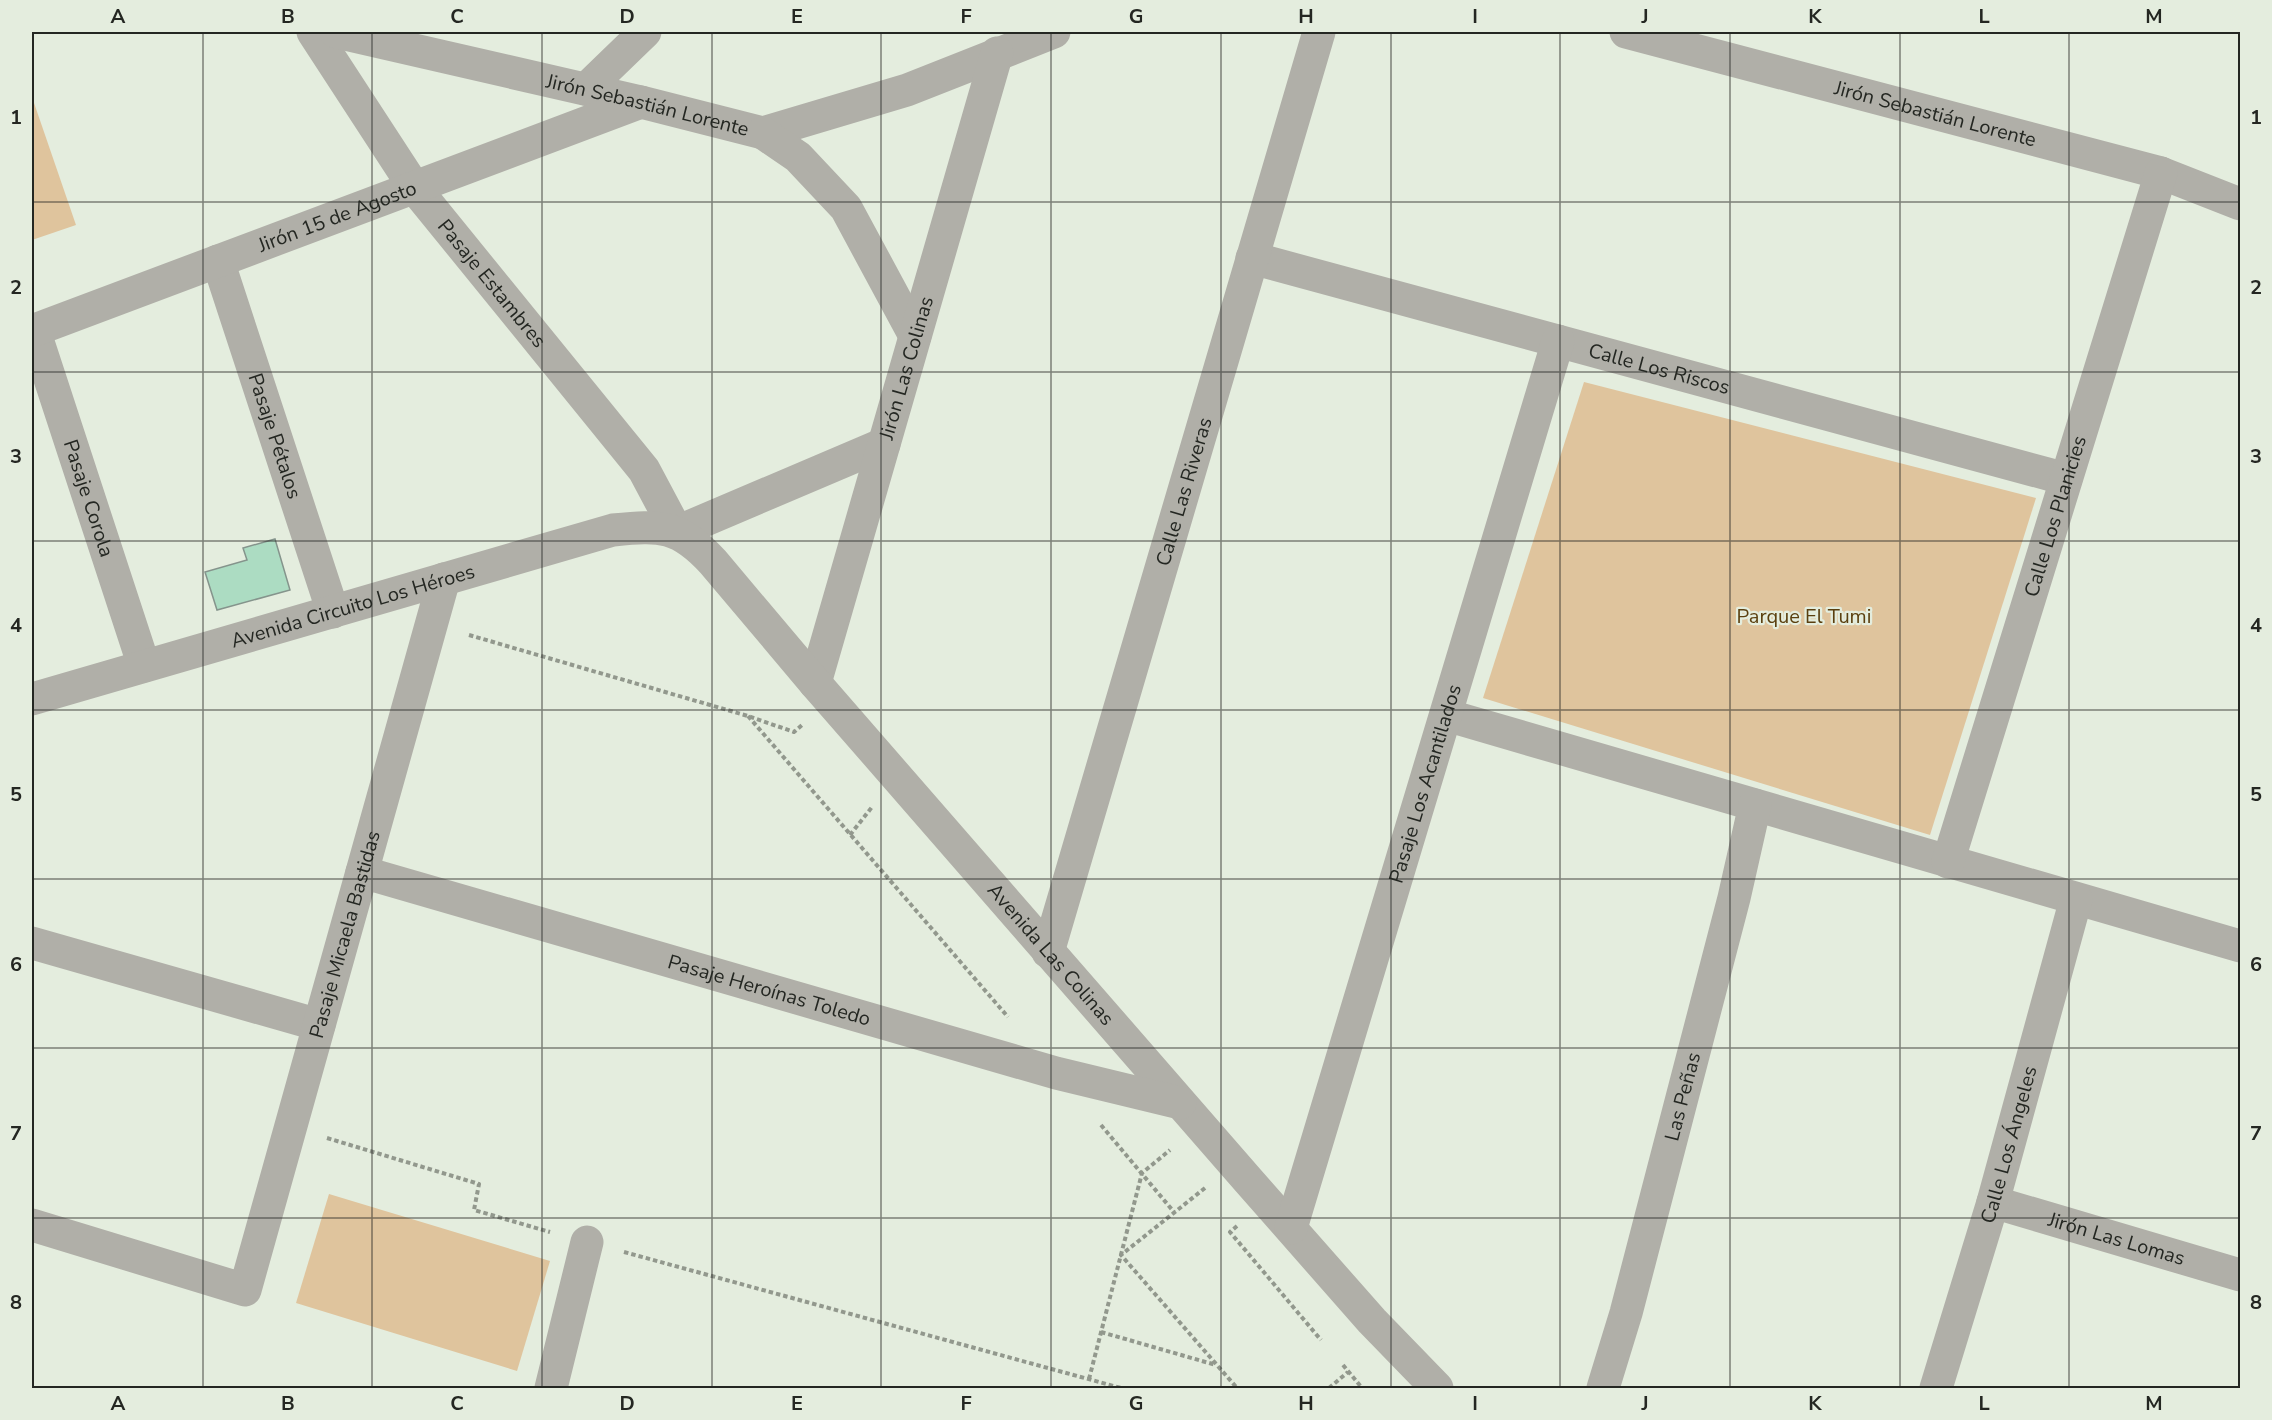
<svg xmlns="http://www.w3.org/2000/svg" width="2272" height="1420" viewBox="0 0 2272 1420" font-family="'Nunito Sans',sans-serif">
<rect width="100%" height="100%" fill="#e4edde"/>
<g fill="#dfc49d">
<polygon points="33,100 76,225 32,240 32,101"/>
<polygon points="1584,382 2036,498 1930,835 1483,698"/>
<polygon points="329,1194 550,1261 517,1371 296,1303"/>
</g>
<polygon fill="#acdcc2" stroke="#85948c" stroke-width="1.5" points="275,539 290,590 217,610 205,572 247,560 243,548"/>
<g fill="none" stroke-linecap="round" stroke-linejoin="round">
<g stroke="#92988d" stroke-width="4" stroke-dasharray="4.5 3" stroke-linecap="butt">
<polyline points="469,635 748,716 794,732 802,725"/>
<polyline points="748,716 1008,1017"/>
<polyline points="850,835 872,807"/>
<polyline points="1101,1125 1174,1212"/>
<polyline points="327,1138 479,1184 474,1210 550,1232"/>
<polyline points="1205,1188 1121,1255 1237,1388"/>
<polyline points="1237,1226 1230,1232 1321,1340"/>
<polyline points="624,1252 1121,1388"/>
<polyline points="1101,1332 1216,1365"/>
<polyline points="1343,1365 1362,1388"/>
<polyline points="1089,1379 1142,1173 1170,1150"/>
<polyline points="1329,1388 1348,1372"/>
</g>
<g stroke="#b0afa8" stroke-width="33">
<path id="s1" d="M313,32L414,187L644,470L677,532"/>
<path id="s2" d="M336,32L641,102L763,133L907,90L1054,32"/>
<path id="s3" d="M1626,32L2161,173L2240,204"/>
<polyline points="586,89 645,32"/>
<polyline points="763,133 798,157 846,208 915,336"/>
<path id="s4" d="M1252,258L2066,479"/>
<path id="s5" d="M218,261L333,612"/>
<path id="s6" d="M34,330L144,666"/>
<path id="s7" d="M32,331L641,102"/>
<polyline points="677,532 884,444"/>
<path id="s8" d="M815,683L997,53"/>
<path id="s9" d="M32,699L613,530C661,525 679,525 713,562L815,683L1247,1179L1372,1321L1437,1388"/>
<polyline points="1446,715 2240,946"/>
<path id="s10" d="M1948,862L2161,173"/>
<path id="s11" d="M362,872L1056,1073L1180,1103"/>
<polyline points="32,943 319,1025"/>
<path id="s12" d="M1048,952L1319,32"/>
<path id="s13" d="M1993,1202L2240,1275"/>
<path id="s14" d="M32,1225L245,1290L444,579"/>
<path id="s15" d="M1291,1228L1558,341"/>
<polyline points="551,1388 587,1242"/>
<path id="s16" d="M1603,1388L1626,1313L1734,898L1755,805"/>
<path id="s17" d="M1936,1388L1993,1202L2076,899"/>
</g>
</g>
<path fill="none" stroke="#242722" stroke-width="1.5" stroke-opacity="0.55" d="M203,32V1388M372,32V1388M542,32V1388M712,32V1388M881,32V1388M1051,32V1388M1221,32V1388M1391,32V1388M1560,32V1388M1730,32V1388M1900,32V1388M2069,32V1388M32,202H2240M32,372H2240M32,541H2240M32,710H2240M32,879H2240M32,1048H2240M32,1218H2240"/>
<g text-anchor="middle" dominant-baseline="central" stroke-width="4.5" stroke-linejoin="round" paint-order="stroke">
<g font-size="20" fill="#242722" stroke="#e4edde">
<text stroke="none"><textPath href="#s2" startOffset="320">Jirón Sebastián Lorente</textPath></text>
<text stroke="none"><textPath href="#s3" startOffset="320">Jirón Sebastián Lorente</textPath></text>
<text stroke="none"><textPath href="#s7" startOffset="326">Jirón 15 de Agosto</textPath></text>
<text stroke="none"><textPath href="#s1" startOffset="309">Pasaje Estambres</textPath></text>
<text stroke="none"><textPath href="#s8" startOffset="328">Jirón Las Colinas</textPath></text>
<text stroke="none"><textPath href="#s4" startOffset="422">Calle Los Riscos</textPath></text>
<text stroke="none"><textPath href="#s5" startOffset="184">Pasaje Pétalos</textPath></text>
<text stroke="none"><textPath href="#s12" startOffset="480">Calle Las Riveras</textPath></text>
<text stroke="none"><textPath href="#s6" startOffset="177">Pasaje Corola</textPath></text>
<text stroke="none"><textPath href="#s10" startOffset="362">Calle Los Planicies</textPath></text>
<text stroke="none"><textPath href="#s9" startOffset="334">Avenida Circuito Los Héroes</textPath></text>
<text stroke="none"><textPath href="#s15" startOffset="464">Pasaje Los Acantilados</textPath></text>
<text stroke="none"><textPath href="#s14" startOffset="592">Pasaje Micaela Bastidas</textPath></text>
<text stroke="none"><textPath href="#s9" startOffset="1234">Avenida Las Colinas</textPath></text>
<text stroke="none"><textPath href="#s11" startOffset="424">Pasaje Heroínas Toledo</textPath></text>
<text stroke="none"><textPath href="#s16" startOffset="302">Las Peñas</textPath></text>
<text stroke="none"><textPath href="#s17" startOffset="254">Calle Los Ángeles</textPath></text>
<text stroke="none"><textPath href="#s13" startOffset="129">Jirón Las Lomas</textPath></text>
</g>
<g font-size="20" fill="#5a3f0e" stroke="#e4edde">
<text x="1804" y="616">Parque El Tumi</text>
</g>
</g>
<rect width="2272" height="1420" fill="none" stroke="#e4edde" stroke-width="66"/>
<rect x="33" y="33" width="2206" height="1354" fill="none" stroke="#242722" stroke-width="2"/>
<g font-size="20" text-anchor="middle" font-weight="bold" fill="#242722">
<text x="118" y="23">A</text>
<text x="288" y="23">B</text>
<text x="457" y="23">C</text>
<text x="627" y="23">D</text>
<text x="797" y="23">E</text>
<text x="966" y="23">F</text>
<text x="1136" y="23">G</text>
<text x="1306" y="23">H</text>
<text x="1475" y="23">I</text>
<text x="1645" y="23">J</text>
<text x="1815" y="23">K</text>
<text x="1984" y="23">L</text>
<text x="2154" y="23">M</text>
<text x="16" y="124">1</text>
<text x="2256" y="124">1</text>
<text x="16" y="294">2</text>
<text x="2256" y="294">2</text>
<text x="16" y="463">3</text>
<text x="2256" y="463">3</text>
<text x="16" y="632">4</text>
<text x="2256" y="632">4</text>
<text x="16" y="801">5</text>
<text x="2256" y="801">5</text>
<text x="16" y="971">6</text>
<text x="2256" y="971">6</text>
<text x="16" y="1140">7</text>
<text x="2256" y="1140">7</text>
<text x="16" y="1309">8</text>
<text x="2256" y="1309">8</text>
<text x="118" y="1410">A</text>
<text x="288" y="1410">B</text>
<text x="457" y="1410">C</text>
<text x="627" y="1410">D</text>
<text x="797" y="1410">E</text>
<text x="966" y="1410">F</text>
<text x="1136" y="1410">G</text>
<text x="1306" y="1410">H</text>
<text x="1475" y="1410">I</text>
<text x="1645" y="1410">J</text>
<text x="1815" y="1410">K</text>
<text x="1984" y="1410">L</text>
<text x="2154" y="1410">M</text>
</g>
</svg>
